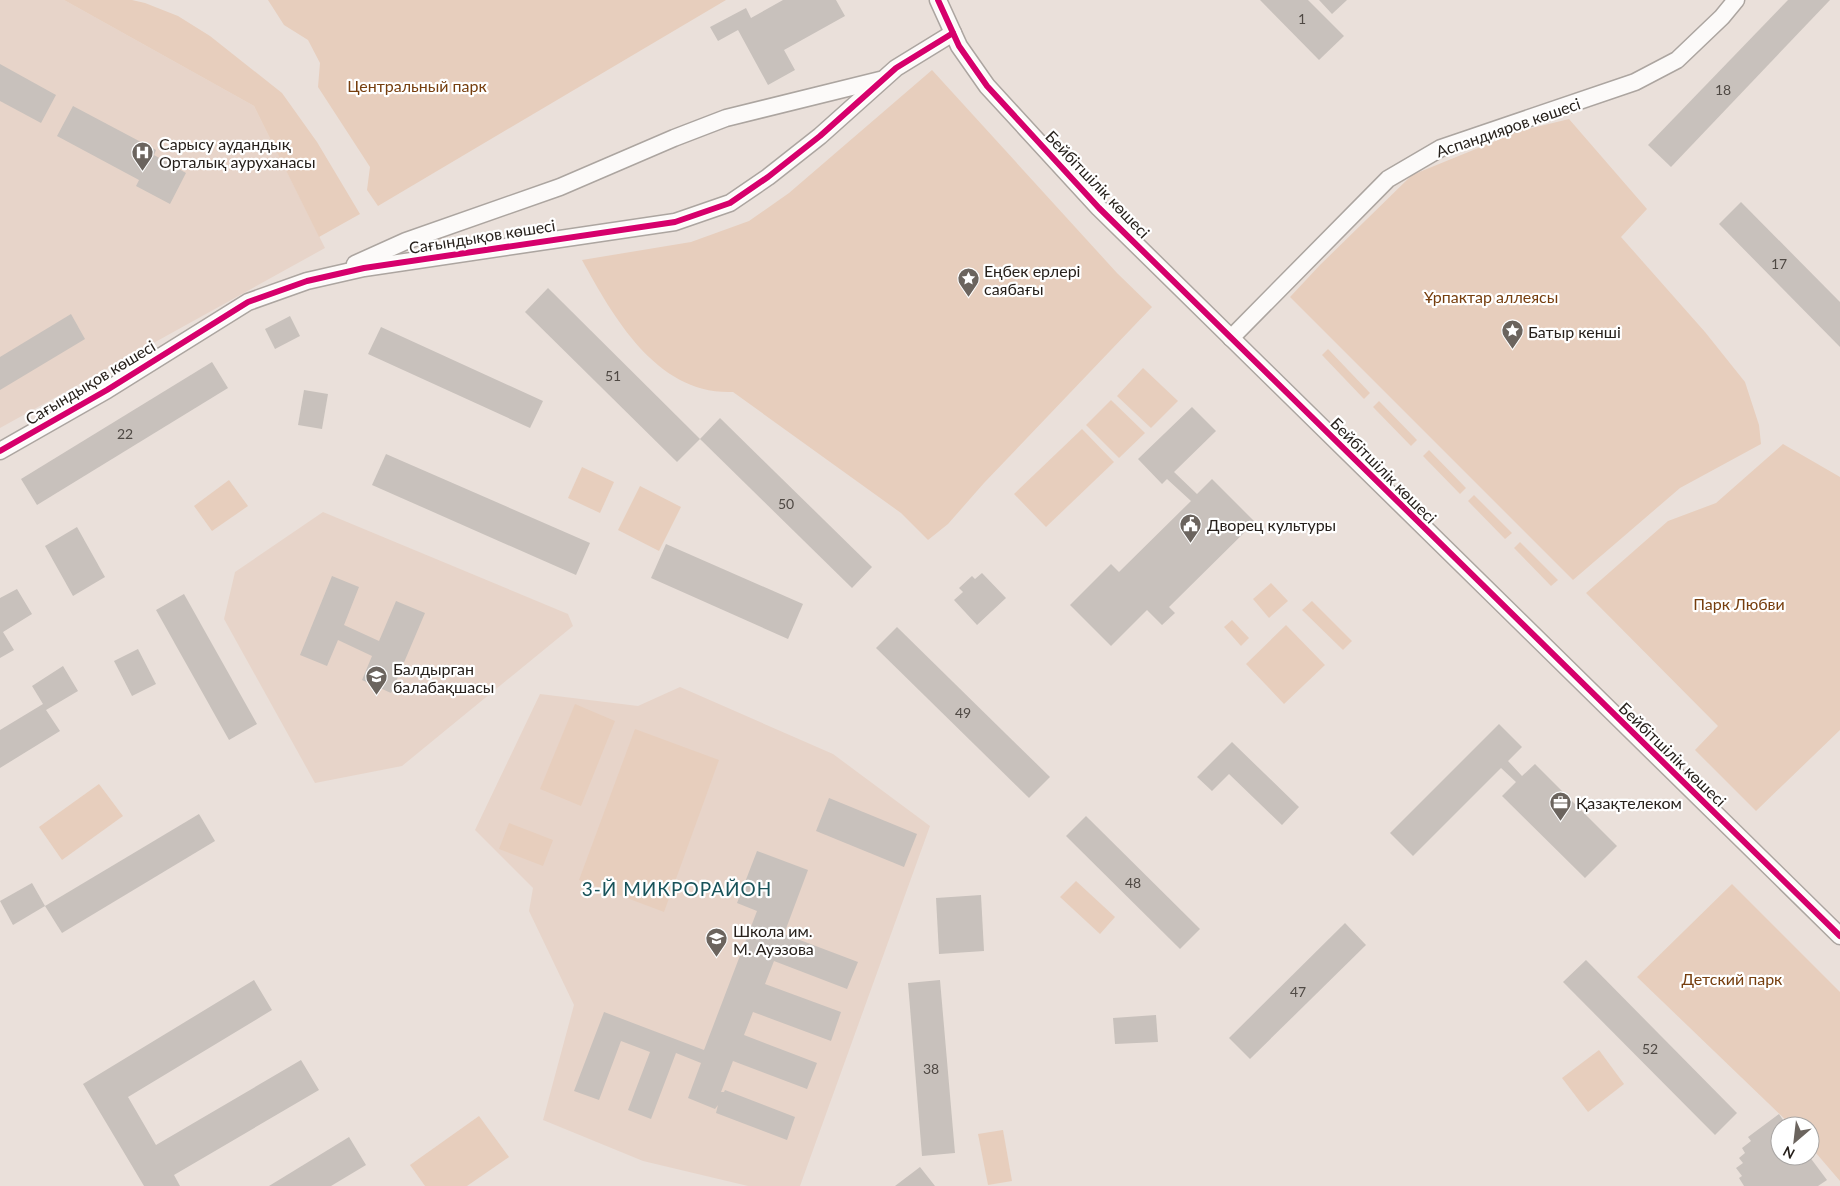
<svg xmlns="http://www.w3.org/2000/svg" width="1840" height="1186" viewBox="0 0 1840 1186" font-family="Lato,sans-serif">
<rect width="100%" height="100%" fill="#eae0da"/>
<g fill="#e7d4c9">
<polygon points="0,0 64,0 254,106 325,248 0,428"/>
<polygon points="323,512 568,614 573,626 402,766 315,783 224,619 235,572"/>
<polygon points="680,687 833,754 930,826 800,1186 748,1186 643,1161 543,1120 574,1005 529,911 533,888 475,830 540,694 638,706"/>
</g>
<g fill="#e7cebd">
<polygon points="64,0 132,0 145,3 178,16 210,36 282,93 317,142 360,214 319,237 254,106"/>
<polygon points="268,0 726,0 378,206 367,190 370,167 318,87 320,63 308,40 284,25"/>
<path d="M932,70L1117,273L1152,307L984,483L948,524L928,540L901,513L733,392C657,395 614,318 582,260L691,242L749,221L789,193Z"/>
<polygon points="1569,119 1647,209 1621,237 1705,332 1745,382 1759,425 1761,444 1680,488 1573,580 1290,297 1320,265 1412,175 1520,131"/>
<polygon points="1328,349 1370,393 1364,399 1322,355"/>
<polygon points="1143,368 1178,401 1151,428 1117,396"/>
<polygon points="1111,400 1145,433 1119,458 1086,425"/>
<polygon points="1379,401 1417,440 1411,446 1373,407"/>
<polygon points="1082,429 1114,462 1046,527 1014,494"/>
<polygon points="1783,444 1840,477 1840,730 1756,811 1695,750 1718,726 1586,593 1668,521 1716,503"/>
<polygon points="1429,450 1466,488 1460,494 1423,456"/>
<polygon points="582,467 614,482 600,513 568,498"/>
<polygon points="229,480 248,506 212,531 194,506"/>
<polygon points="640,486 681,507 659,551 618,530"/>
<polygon points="1474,495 1512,533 1505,539 1468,501"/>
<polygon points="1520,542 1558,580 1551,586 1514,548"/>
<polygon points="1271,583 1288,601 1269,618 1253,599"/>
<polygon points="1312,601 1352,641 1343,650 1302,610"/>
<polygon points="1232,620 1249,638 1241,646 1224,627"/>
<polygon points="1286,625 1325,665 1284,704 1246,664"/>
<polygon points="575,704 615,721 581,806 540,789"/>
<polygon points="635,729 719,760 664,912 579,880"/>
<polygon points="99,784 123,816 62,860 39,827"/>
<polygon points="509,823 553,840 543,866 499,849"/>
<polygon points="1076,881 1115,917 1100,934 1060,897"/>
<polygon points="1732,884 1840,992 1840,1181 1810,1146 1810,1126 1792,1126 1637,977"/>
<polygon points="1599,1050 1624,1084 1588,1112 1562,1078"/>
<polygon points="479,1116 509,1157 467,1186 425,1186 410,1165"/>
<polygon points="1003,1130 1012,1181 988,1185 978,1134"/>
</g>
<g fill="#c8c1bc">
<polygon points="783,0 836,0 845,16 784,50 795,70 768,85 738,30 718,41 710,27 746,8 751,18"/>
<polygon points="1260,0 1308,0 1344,36 1319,60"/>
<polygon points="1319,0 1347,0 1332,14"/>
<polygon points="1788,0 1830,0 1671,167 1648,145"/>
<polygon points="0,64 56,95 41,123 0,101"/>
<polygon points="73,106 156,150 154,155 186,173 170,204 136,186 139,180 57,136"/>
<polygon points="1741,202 1840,302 1840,347 1719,224"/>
<polygon points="548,288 700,439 677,462 525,312"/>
<polygon points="71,314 85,339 0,390 0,357"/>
<polygon points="290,316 300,336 275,349 265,329"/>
<polygon points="381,327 543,401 530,428 368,354"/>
<polygon points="212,362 228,388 37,505 21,479"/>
<polygon points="304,390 328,394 322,429 298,425"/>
<polygon points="1192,407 1216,431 1174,472 1197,494 1212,479 1255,522 1169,607 1175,613 1162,625 1147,610 1111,646 1070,605 1111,564 1119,572 1191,501 1167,479 1162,484 1138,459"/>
<polygon points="720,418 872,567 852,588 700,439"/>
<polygon points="386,454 590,543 576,575 372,485"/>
<polygon points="77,527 105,577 73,596 45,546"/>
<polygon points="666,544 803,604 788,639 651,578"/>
<polygon points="982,573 1006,598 977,625 954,600 963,592 959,588 972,576 975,579"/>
<polygon points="332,576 359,587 344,625 379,641 396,601 425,613 391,693 362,680 372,656 338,640 327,666 300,655"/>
<polygon points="17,589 32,614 3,632 14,650 0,658 0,598"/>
<polygon points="184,594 257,724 229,740 156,610"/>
<polygon points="897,627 1050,777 1029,798 876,648"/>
<polygon points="138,649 156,684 132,696 114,661"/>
<polygon points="63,666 78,691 46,710 60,731 0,768 0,730 43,704 32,686"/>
<polygon points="1499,724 1522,747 1508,761 1522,776 1535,764 1617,846 1585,878 1502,796 1516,782 1501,768 1413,856 1390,833"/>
<polygon points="1232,742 1299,807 1282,825 1229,774 1212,791 1197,777"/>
<polygon points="829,798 917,834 904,867 816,831"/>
<polygon points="199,814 215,841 62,933 45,906"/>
<polygon points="1086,816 1200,929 1180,949 1066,836"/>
<polygon points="757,851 808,870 784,934 858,962 847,989 774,961 765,984 841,1012 831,1041 753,1012 744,1035 817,1063 807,1089 733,1061 721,1092 724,1092 725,1090 795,1117 787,1140 716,1113 718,1105 715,1109 688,1098 701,1063 676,1053 651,1119 628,1110 650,1052 621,1041 599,1100 574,1091 604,1012 704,1050 757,911 737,903"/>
<polygon points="32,883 45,906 13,925 0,901"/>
<polygon points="981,895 984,951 939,954 936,898"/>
<polygon points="1345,923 1366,945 1250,1059 1229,1038"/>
<polygon points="1586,960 1737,1113 1715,1135 1563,982"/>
<polygon points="254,980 272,1010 128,1097 156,1145 301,1060 319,1090 174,1175 180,1186 144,1186 83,1084"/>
<polygon points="940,980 955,1153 922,1156 908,983"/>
<polygon points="1156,1015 1158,1042 1115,1044 1113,1018"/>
<polygon points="1779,1114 1787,1126 1780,1126 1780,1156 1809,1156 1827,1180 1818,1186 1744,1186 1739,1178 1742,1176 1736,1168 1743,1163 1739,1158 1745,1153 1742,1148 1751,1141 1748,1137"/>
<polygon points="349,1137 366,1165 331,1186 269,1186"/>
<polygon points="920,1167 935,1186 895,1186"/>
</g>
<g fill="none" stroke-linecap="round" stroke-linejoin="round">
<defs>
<g id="minor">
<polyline points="938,0 959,46 987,86 1099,208 1840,936"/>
<polyline points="355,264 406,241 560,187 674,138 726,118 880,80"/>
<polyline points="1231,338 1388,179 1441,148 1635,82 1677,60 1722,17 1736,0"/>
<polyline points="0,451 107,390 248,302 307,281 364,268 675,222 730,203 768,177 820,136 896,68 953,33"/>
</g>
</defs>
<use href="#minor" stroke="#aca5a0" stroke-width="19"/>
<use href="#minor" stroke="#fcfaf9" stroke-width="16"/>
<defs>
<g id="cycleway">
<polyline points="938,0 959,46 987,86 1099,208 1840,936"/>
<polyline points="0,451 107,390 248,302 307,281 364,268 675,222 730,203 768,177 820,136 896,68 953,33"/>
</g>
</defs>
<use href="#cycleway" stroke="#fff" stroke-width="9"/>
<use href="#cycleway" stroke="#d6006c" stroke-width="6"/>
</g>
<defs>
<symbol id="hospital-pin" viewBox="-11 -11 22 30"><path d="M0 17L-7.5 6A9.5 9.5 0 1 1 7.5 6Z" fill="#6b645e" stroke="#fff"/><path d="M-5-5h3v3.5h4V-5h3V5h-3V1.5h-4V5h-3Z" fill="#fff"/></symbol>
<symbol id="sight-pin" viewBox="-11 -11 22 30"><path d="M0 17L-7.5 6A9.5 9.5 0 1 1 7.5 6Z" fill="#6b645e" stroke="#fff"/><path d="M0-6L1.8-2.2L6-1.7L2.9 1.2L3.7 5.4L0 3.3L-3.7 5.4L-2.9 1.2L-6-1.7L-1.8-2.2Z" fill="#fff"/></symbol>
<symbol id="civic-pin" viewBox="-11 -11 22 30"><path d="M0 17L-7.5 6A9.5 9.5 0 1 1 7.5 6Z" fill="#6b645e" stroke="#fff"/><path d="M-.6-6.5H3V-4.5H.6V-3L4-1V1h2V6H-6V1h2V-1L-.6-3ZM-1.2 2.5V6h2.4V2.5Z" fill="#fff"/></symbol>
<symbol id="school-pin" viewBox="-11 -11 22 30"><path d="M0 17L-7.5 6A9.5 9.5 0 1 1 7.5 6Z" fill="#6b645e" stroke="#fff"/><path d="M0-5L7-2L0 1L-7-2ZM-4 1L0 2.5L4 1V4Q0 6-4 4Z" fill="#fff"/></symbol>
<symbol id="office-pin" viewBox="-11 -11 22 30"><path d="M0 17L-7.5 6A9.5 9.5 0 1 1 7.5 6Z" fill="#6b645e" stroke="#fff"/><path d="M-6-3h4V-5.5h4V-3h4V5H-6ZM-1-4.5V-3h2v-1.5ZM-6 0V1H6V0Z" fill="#fff"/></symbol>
</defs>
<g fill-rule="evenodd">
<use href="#hospital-pin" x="130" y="140" width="25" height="34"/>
<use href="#sight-pin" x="956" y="266" width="25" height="34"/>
<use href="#sight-pin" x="1500" y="318" width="25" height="34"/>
<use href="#civic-pin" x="1178" y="512" width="25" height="34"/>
<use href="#school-pin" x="364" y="664" width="25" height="34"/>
<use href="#office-pin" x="1548" y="790" width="25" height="34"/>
<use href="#school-pin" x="704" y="926" width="25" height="34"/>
</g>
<g text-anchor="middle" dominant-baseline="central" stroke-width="4.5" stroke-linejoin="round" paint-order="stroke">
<g font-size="14" fill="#4f4944">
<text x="1302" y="18">1</text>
<text x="1723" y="89">18</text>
<text x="1779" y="263">17</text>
<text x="613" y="375">51</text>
<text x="125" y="433">22</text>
<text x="786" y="503">50</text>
<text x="963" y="712">49</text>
<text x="1133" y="882">48</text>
<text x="1298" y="991">47</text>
<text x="1650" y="1048">52</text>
<text x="931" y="1068">38</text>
</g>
<g font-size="16" fill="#763e0e" stroke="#fff">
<text x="417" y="85">Центральный парк</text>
<text x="1491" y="296">Ұрпактар аллеясы</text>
<text x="1739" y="603">Парк Любви</text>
<text x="1732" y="978">Детский парк</text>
</g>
<g font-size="16" fill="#27211c" stroke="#fff">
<text transform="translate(1508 127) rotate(-19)">Аспандияров көшесі</text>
<text transform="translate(1098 184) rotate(46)">Бейбітшілік көшесі</text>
<text transform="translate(482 236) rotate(-9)">Сағындықов көшесі</text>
<text transform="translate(90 382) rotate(-31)">Сағындықов көшесі</text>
<text transform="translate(1384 470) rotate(45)">Бейбітшілік көшесі</text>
<text transform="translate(1673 754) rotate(44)">Бейбітшілік көшесі</text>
</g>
<g font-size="16" fill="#27211c" stroke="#fff" text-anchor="start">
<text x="159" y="143">Сарысу аудандық<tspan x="159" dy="18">Орталық ауруханасы</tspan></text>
<text x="984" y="270">Еңбек ерлері<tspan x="984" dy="18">саябағы</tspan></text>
<text x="1528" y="331">Батыр кенші</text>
<text x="1207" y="524">Дворец культуры</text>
<text x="393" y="668">Балдырган<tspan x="393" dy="18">балабақшасы</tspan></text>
<text x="1576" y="802">Қазақтелеком</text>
<text x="733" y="930">Школа им.<tspan x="733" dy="18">М. Ауэзова</tspan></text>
</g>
<g font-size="19" letter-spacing="1" fill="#18535a" stroke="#fff">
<text x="677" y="888">3-Й МИКРОРАЙОН</text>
</g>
</g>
<g transform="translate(1795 1141) rotate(208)"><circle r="24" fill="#ffffff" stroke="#a9a6a4"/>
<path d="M0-4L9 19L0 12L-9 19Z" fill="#6b645e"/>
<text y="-8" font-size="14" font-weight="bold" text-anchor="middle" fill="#27211c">N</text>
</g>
</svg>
